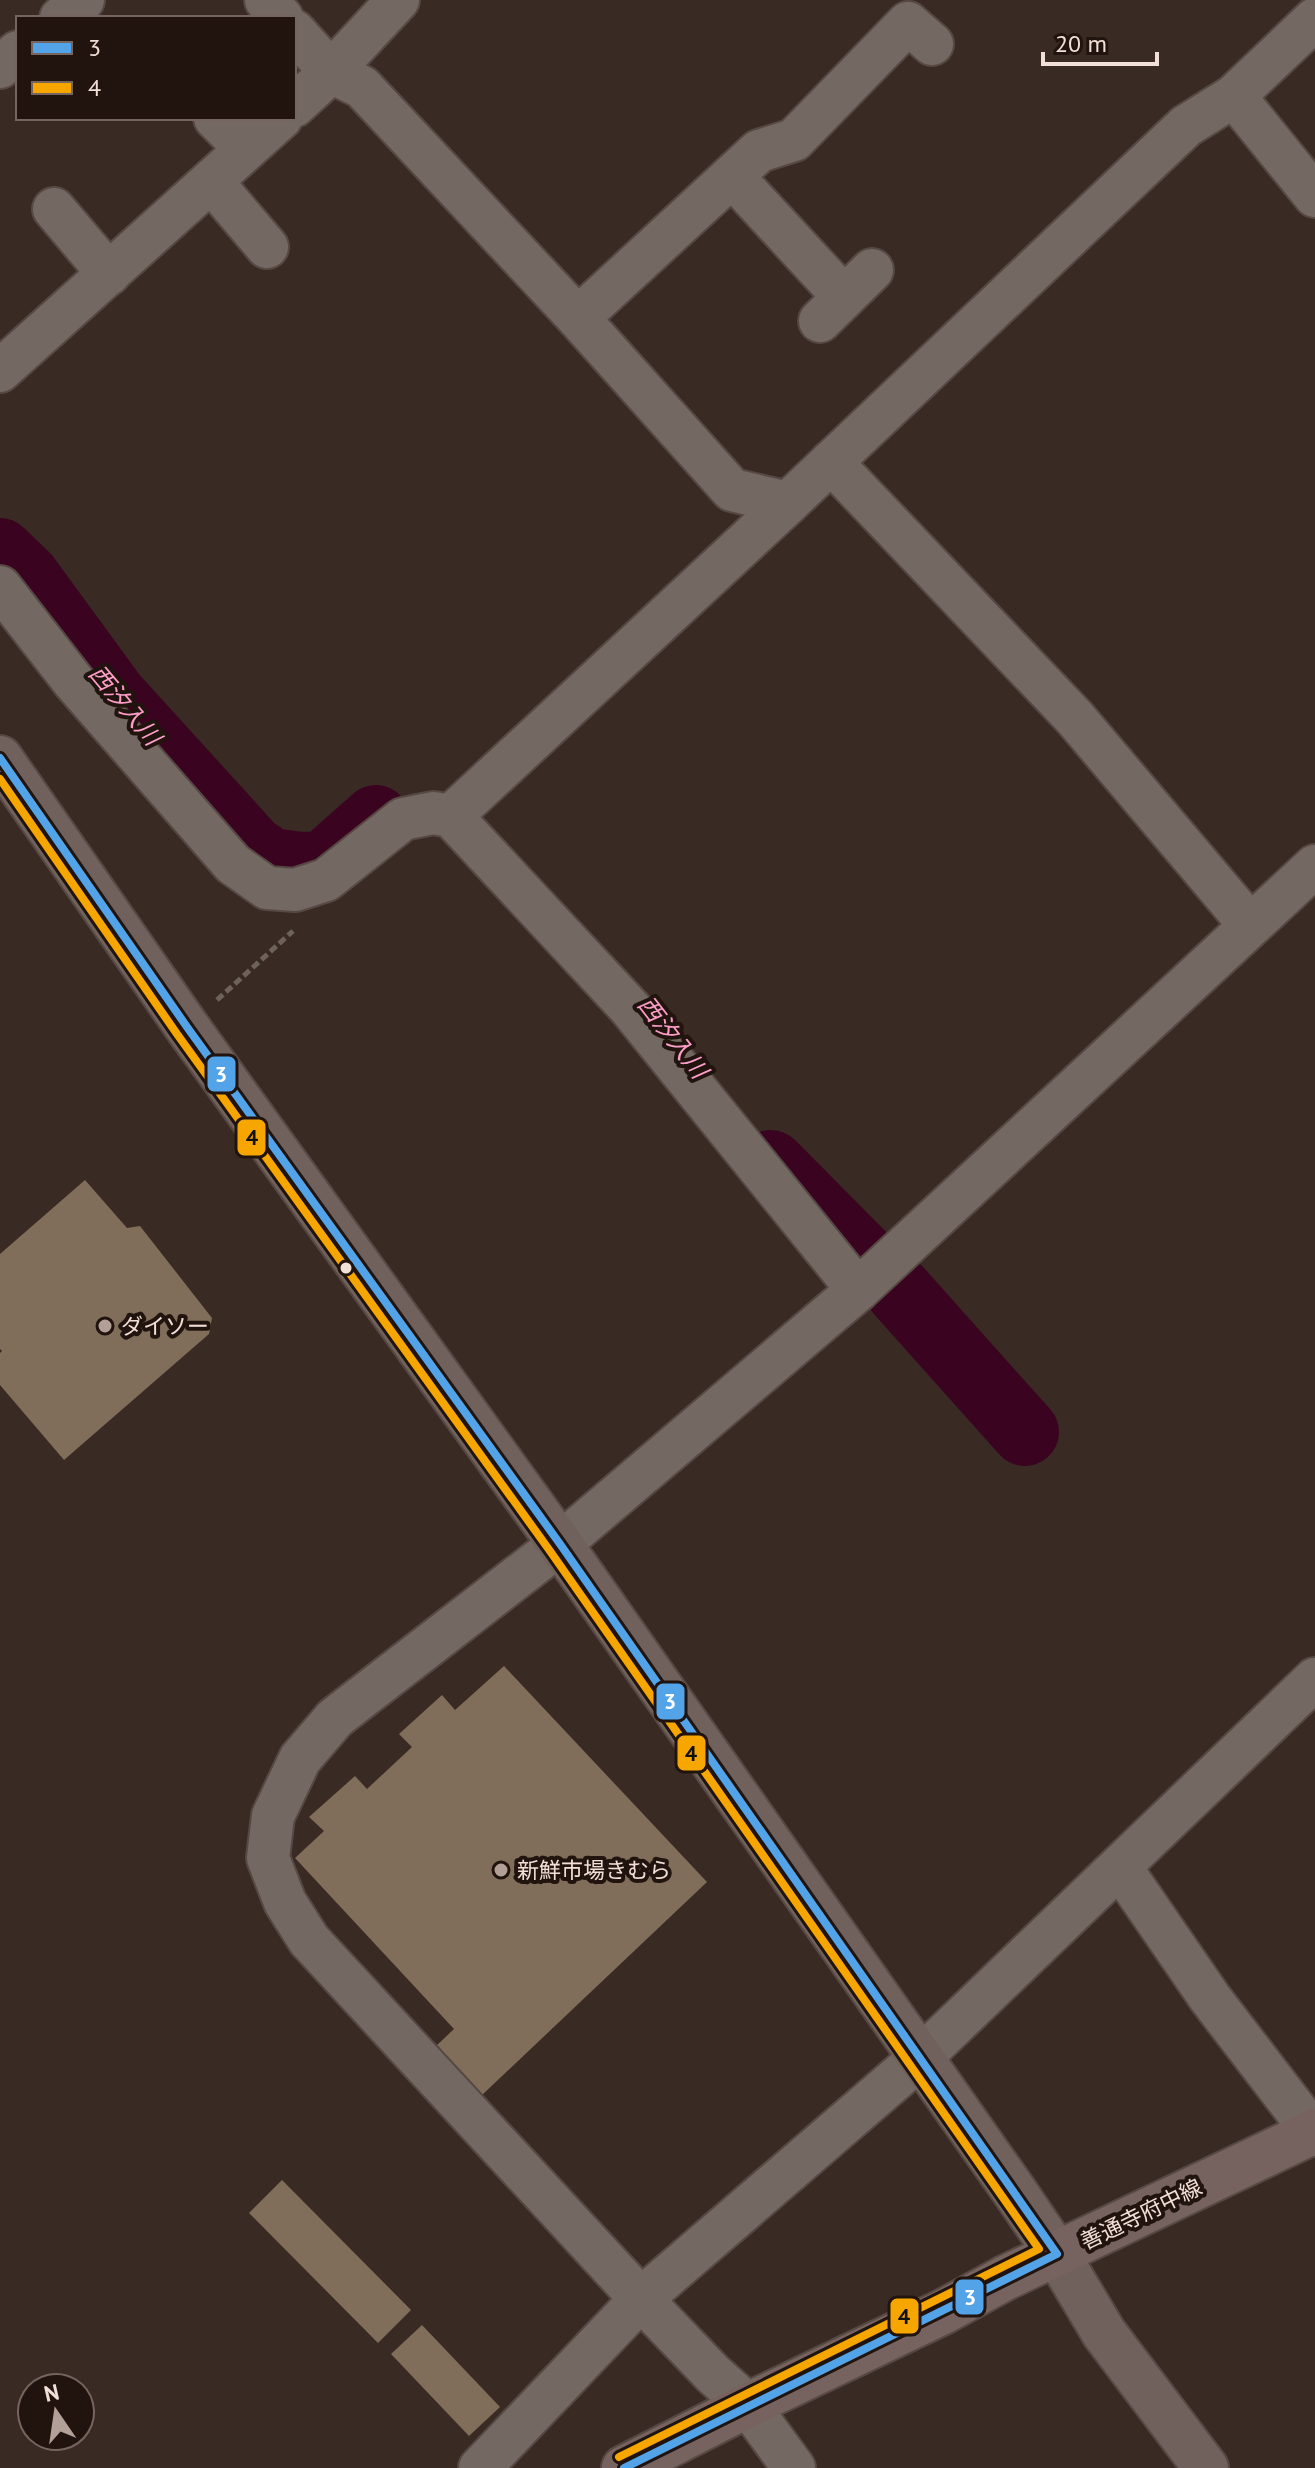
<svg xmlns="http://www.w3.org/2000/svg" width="1315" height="2468" viewBox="0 0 1315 2468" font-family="'PT Sans','Noto Sans JP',sans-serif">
<rect width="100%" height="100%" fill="#3a2a24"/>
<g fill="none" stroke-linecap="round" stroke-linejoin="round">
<g stroke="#3a0420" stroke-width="68">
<polyline points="0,552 26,577 113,696 252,849 271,862 300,866 324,865 376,819"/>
<polyline points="771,1164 866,1260"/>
<polyline points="899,1291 1025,1432"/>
</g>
</g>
<g fill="#806d5a">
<polygon points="85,1180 127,1228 140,1226 212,1318 209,1334 64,1460 0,1385 0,1353 2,1351 0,1349 0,1254"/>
<polygon points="504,1666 707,1882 481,2096 435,2047 454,2029 295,1858 324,1831 309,1817 355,1776 367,1789 412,1747 399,1734 442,1695 455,1710"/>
<polygon points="282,2180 411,2310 378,2343 249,2213"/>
<polygon points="422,2325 500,2407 469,2436 391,2354"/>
</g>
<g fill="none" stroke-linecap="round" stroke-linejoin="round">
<defs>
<g id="street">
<polyline points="266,0 282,18"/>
<polyline points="61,18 83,0"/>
<polyline points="294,31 331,72 362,87 578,318 732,490 788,503"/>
<polyline points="0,67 18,52"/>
<polyline points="1234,96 1315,196"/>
<polyline points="294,106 331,72 398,0"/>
<polyline points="215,118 246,149"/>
<polyline points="732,176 844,297"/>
<polyline points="211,181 267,247"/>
<polyline points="54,209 109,274"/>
<polyline points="578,318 759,151 794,140 908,23 932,44"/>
<polyline points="820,321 872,270"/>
<polyline points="0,371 281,118"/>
<polyline points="831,462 1075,718 1250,925"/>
<polyline points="0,587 74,682 233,864 267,888 295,890 326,880 403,819 433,813 451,816 630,1008 858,1290"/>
<polyline points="451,816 788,503 1186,126 1234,96 1315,19"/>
<polyline points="1120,1867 1210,1998 1315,2135"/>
<polyline points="480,2468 641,2299 920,2058 1315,1679"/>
<polyline points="794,2468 748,2405 713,2374 641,2299 309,1940 285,1902 268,1858 273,1816 300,1759 335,1718 560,1544 858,1290 1315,866"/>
</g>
<polyline id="secondary" points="0,758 187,1027 560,1544 1017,2195 1057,2254 1104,2333 1206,2468"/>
<polyline id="primary" points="624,2468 748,2405 943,2312 1005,2278 1315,2131"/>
</defs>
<use href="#street" stroke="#564843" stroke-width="46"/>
<use href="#secondary" stroke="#564843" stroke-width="48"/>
<use href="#primary" stroke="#564843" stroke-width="48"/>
<polyline stroke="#6e625d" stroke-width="5" stroke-dasharray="8 4" stroke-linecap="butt" points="217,1000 293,931"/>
<use href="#street" stroke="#746863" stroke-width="42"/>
<use href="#secondary" stroke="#70615c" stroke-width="44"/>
<use href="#primary" stroke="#76635f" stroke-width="44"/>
<defs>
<polyline id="bus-1" points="0,758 187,1027 560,1544 1057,2254 624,2468"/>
<polyline id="bus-2" points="0,779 177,1034 550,1551 1039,2249 619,2457"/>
</defs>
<use href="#bus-1" stroke="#21140e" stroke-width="14"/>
<use href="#bus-2" stroke="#21140e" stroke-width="14"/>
<use href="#bus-1" stroke="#53a3e8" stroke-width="8"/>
<use href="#bus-2" stroke="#f7a600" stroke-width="8"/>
</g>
<circle fill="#f2dfd7" stroke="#21140e" stroke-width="3" cx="346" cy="1268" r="7"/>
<g fill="#b2a098" stroke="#21140e" stroke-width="3">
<circle cx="105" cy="1326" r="8"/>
<circle cx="501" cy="1870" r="8"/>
</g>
<g text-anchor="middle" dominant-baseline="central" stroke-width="8" stroke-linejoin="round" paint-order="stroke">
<g font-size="22" fill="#f2dfd7" stroke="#21140e" text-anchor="start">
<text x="121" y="1326">ダイソー</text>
<text x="517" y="1870">新鮮市場きむら</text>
</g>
<g font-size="22" fill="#f2dfd7" stroke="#21140e">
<text transform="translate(1141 2214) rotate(-26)">善通寺府中線</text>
</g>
<g font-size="24" font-style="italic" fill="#fd9dc8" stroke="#21140e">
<text transform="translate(125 705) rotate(50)">西汐入川</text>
<text transform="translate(673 1037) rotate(52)">西汐入川</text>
</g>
</g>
<g stroke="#21140e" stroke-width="3">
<rect x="206" y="1055" width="31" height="38" rx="8" fill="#53a3e8"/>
<rect x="236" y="1118" width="31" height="39" rx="8" fill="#f7a600"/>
<rect x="655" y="1682" width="31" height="39" rx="8" fill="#53a3e8"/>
<rect x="676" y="1734" width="31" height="38" rx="8" fill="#f7a600"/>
<rect x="954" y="2278" width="31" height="38" rx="8" fill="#53a3e8"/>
<rect x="889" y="2297" width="31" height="38" rx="8" fill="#f7a600"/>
</g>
<g font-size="22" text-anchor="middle" font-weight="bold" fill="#fff">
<text x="221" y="1082">3</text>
<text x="670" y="1709">3</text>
<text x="970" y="2305">3</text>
</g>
<g font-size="22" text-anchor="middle" font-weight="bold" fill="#111">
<text x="252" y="1145">4</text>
<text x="691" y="1761">4</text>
<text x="904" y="2324">4</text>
</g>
<rect x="16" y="16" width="280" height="104" fill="#21140e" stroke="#75655e" stroke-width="2"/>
<rect x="32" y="42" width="40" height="12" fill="#53a3e8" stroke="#75655e" stroke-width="2"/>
<text x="88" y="56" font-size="24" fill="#f2dfd7">3</text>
<rect x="32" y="82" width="40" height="12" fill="#f7a600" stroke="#75655e" stroke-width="2"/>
<text x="88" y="96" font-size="24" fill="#f2dfd7">4</text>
<g transform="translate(56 2412) rotate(347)"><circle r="38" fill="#21140e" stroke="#75655e" stroke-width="2"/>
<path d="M0-6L14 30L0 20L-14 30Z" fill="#b2a098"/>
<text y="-12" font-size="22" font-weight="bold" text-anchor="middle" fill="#f2dfd7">N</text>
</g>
<path d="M1043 52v12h114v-12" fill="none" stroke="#f2dfd7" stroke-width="4"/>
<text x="1055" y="52" font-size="24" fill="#f2dfd7" stroke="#21140e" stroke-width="6" paint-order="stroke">20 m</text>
</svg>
